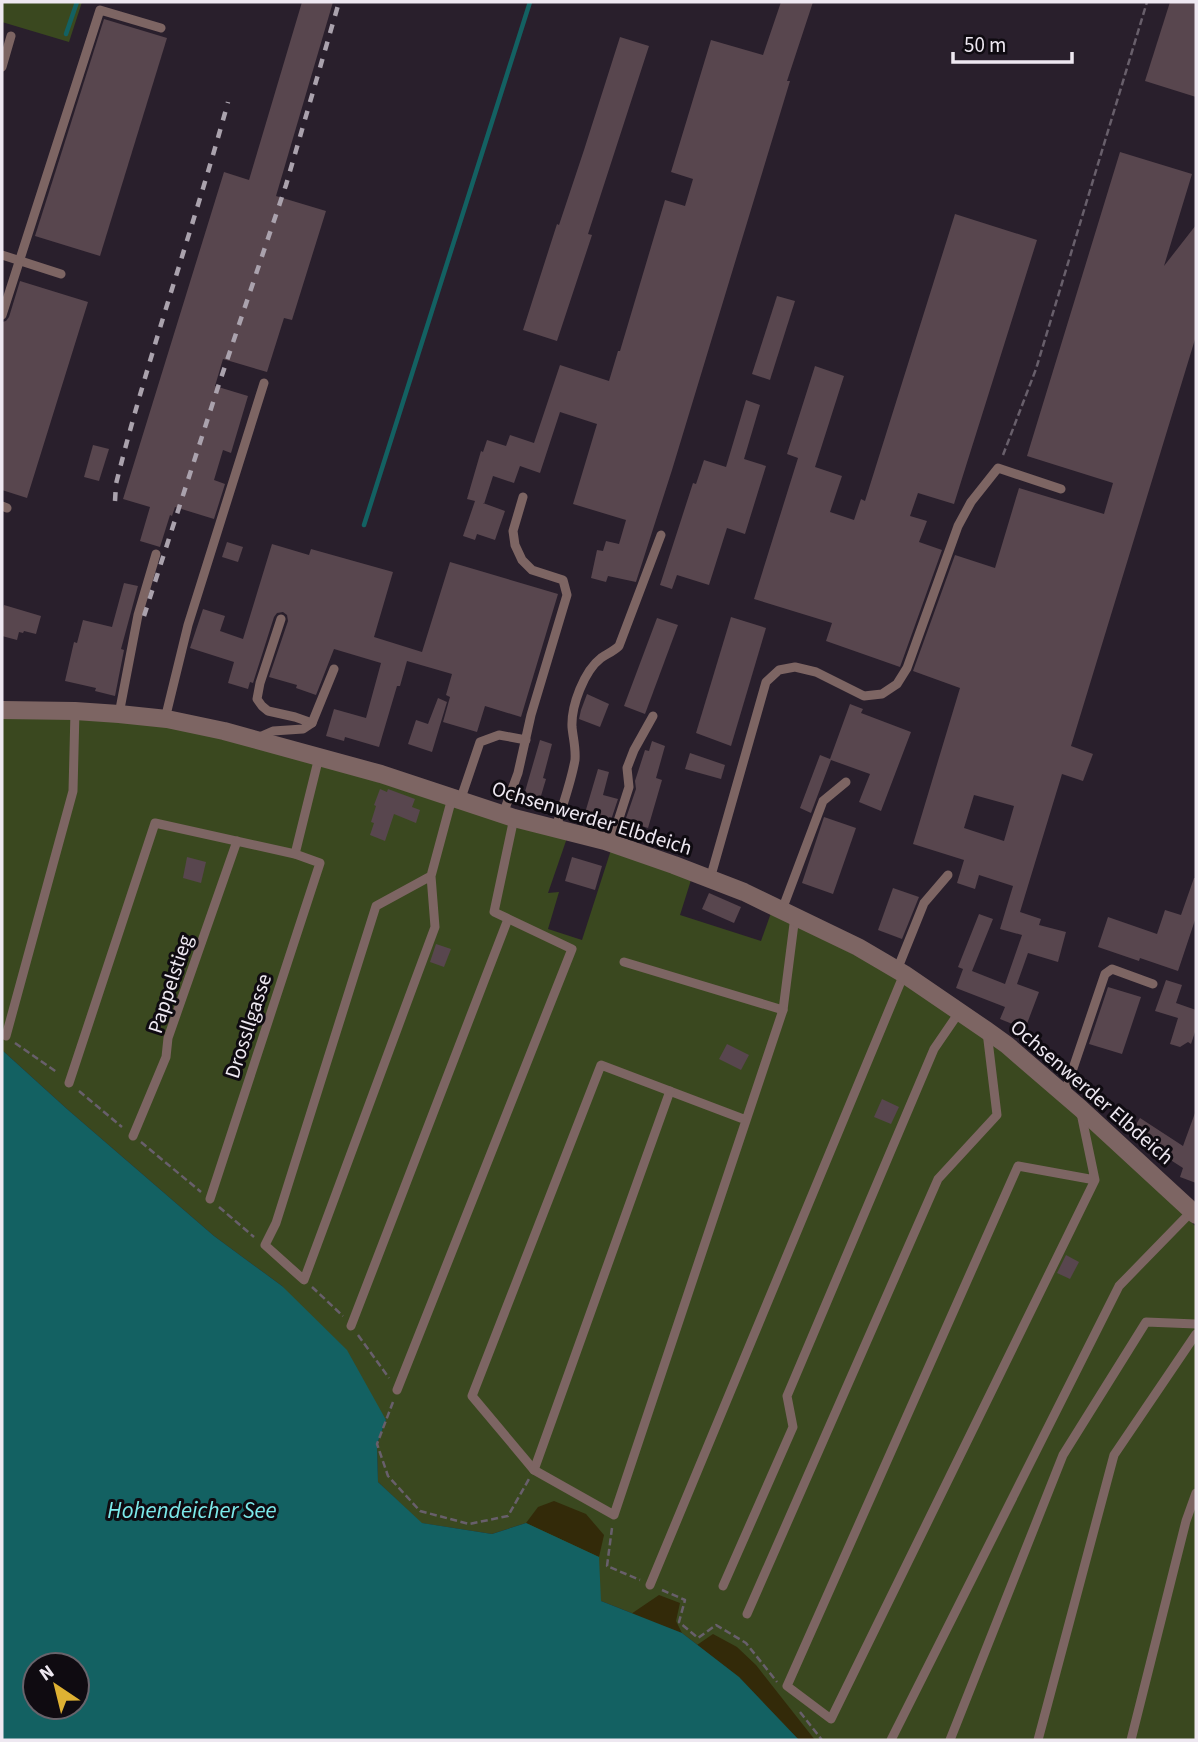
<svg xmlns="http://www.w3.org/2000/svg" width="1198" height="1742" viewBox="0 0 1198 1742" font-family="'Source Sans 3',sans-serif">
<rect width="100%" height="100%" fill="#291f2c"/>
<g fill="#3a481f">
<polygon points="2,2 82,2 69,42 2,22"/>
<polygon points="2,717 98,720 176,728 267,749 567,838 548,893 559,892 548,929 582,940 611,850 691,880 680,915 761,941 771,913 879,967 994,1044 1066,1106 1181,1211 1196,1227 1196,1740 799,1740 739,1677 682,1633 601,1601 526,1523 492,1534 421,1523 378,1482 377,1444 386,1420 282,1286 214,1236 67,1109 2,1050"/>
</g>
<g fill="#332a09">
<polygon points="554,1501 586,1514 604,1535 599,1557 526,1523 538,1507"/>
<polygon points="659,1595 680,1603 676,1621 682,1633 631,1614"/>
<polygon points="713,1634 737,1647 756,1665 815,1740 799,1740 739,1677 697,1645"/>
</g>
<path fill="#136162" fill-rule="evenodd" d="M2,1050L67,1109L214,1236L282,1286L347,1350L386,1420L377,1444L378,1482L422,1523L492,1534L526,1523L599,1557L601,1601L682,1633L739,1677L799,1740H2ZM35,1665H77V1707H35Z"/>
<g fill="none" stroke-linecap="round" stroke-linejoin="round">
<g stroke="#136162" stroke-width="4.5">
<polyline points="66,34 77,2"/>
<polyline points="364,525 530,2"/>
</g>
</g>
<g fill="#58464e" fill-rule="evenodd">
<polygon points="302,2 333,2 276,196 326,211 292,320 284,318 267,372 223,359 215,386 248,396 231,453 223,450 214,480 225,484 214,519 175,507 172,516 170,515 160,547 140,541 150,507 123,499 224,172 249,180"/>
<polygon points="781,2 813,2 787,81 790,81 672,470 636,582 608,576 606,582 591,578 597,550 603,551 606,541 619,544 626,520 573,504 597,424 560,412 540,473 520,466 514,483 493,476 484,504 483,503 505,511 495,540 477,534 475,540 463,536 475,501 467,499 481,451 483,452 487,440 506,446 510,435 534,443 560,365 609,381 618,351 620,351 665,200 685,206 693,179 671,172 711,40 763,55"/>
<polygon points="1170,2 1196,2 1196,97 1145,81"/>
<polygon points="104,19 167,38 100,256 35,236"/>
<polygon points="620,37 649,46 588,234 592,235 557,341 523,330 557,224 559,225 584,150"/>
<path d="M1120,152L1192,174L1164,266L1196,225V336L1071,746L1093,754L1083,781L1062,774L1020,912L1041,919L1039,925L1066,932L1058,962L1028,953L1017,984L1039,992L1025,1029L1000,1019L1005,1007L956,988L963,969L958,967L979,914L993,919L972,971L1005,984L1022,935L1000,929L1013,886L979,875L975,889L957,883L964,860L913,844L960,688L913,671L955,555L995,568L1019,488L1104,514L1113,483L1027,456ZM974,795L1014,806L1004,841L964,828Z"/>
<polygon points="955,214 1037,240 954,504 918,493 910,516 927,521 919,542 942,550 900,667 826,641 832,623 754,599 798,458 787,454 815,366 844,376 815,467 842,476 830,512 854,520 861,499 865,501"/>
<polygon points="20,281 88,302 27,498 2,490 2,322 6,321 9,317"/>
<polygon points="777,296 795,301 770,380 752,374"/>
<polygon points="746,400 760,405 744,459 766,466 745,534 727,528 709,585 677,575 672,589 660,585 693,483 696,484 704,460 726,467"/>
<polygon points="93,445 109,449 99,481 84,477"/>
<polygon points="227,542 243,547 238,562 222,557"/>
<polygon points="272,544 309,555 311,549 393,572 374,637 422,652 450,562 558,594 521,717 485,706 477,732 443,722 450,697 446,695 452,674 407,661 400,686 397,686 379,747 345,737 344,741 326,736 334,709 366,718 381,663 334,649 316,695 296,688 297,685 269,677 288,621 287,615 283,612 277,613 274,617 253,683 250,682 248,689 228,683 234,662 190,648 203,609 225,616 220,631 243,639"/>
<polygon points="124,583 138,586 121,649 124,650 115,696 95,691 96,688 65,681 74,642 77,643 83,620 112,627"/>
<polygon points="4,605 41,616 36,634 24,631 23,633 19,632 17,640 2,636 2,613"/>
<polygon points="731,617 766,628 731,746 696,733"/>
<polygon points="657,618 678,625 645,714 624,706"/>
<polygon points="587,694 609,704 600,727 579,719 581,710"/>
<polygon points="438,698 447,702 432,752 408,744 416,720 428,724"/>
<polygon points="850,704 863,709 861,713 911,732 881,811 859,802 870,774 831,760 811,813 800,808 820,755 830,759"/>
<polygon points="540,740 552,744 543,778 546,779 538,806 522,802"/>
<polygon points="652,741 665,746 656,778 662,780 648,828 625,821 636,789 635,781 645,750 649,751"/>
<polygon points="690,753 725,765 721,779 685,769"/>
<polygon points="598,769 609,772 603,795 618,799 611,820 585,813"/>
<polygon points="380,789 387,792 388,789 415,799 412,807 420,810 416,823 394,814 385,841 370,835 374,823 371,822 376,806 374,805"/>
<polygon points="824,817 856,828 833,894 802,883"/>
<polygon points="187,857 206,862 201,883 183,878"/>
<polygon points="572,857 602,866 595,890 565,881"/>
<polygon points="1194,878 1196,878 1196,917 1178,971 1140,958 1139,961 1098,947 1108,917 1157,934 1165,910 1181,915"/>
<polygon points="893,888 919,897 902,939 878,930"/>
<polygon points="709,893 741,907 734,923 702,909"/>
<polygon points="436,944 451,949 444,967 430,962"/>
<polygon points="1166,980 1182,985 1176,1003 1196,1010 1196,1029 1191,1044 1188,1042 1180,1047 1170,1044 1178,1018 1155,1011"/>
<polygon points="1108,987 1141,997 1122,1054 1089,1044"/>
<polygon points="727,1044 749,1055 741,1070 719,1059"/>
<polygon points="882,1099 899,1107 891,1124 874,1117"/>
<polygon points="1195,1113 1196,1114 1196,1183 1180,1177 1183,1168 1130,1134 1140,1118 1183,1146"/>
<polygon points="1066,1255 1079,1262 1070,1279 1057,1273"/>
</g>
<g fill="none" stroke-linecap="round" stroke-linejoin="round">
<g stroke="#685f6b" stroke-width="2.5" stroke-dasharray="7 3.5" stroke-linecap="butt">
<polyline points="1003,455 1036,369 1147,2"/>
<polyline points="15,1043 58,1073"/>
<polyline points="79,1091 122,1127"/>
<polyline points="141,1142 201,1192"/>
<polyline points="219,1207 254,1237"/>
<polyline points="312,1287 343,1316"/>
<polyline points="358,1335 389,1378"/>
<polyline points="393,1402 377,1444 388,1476 420,1511 469,1524 508,1516 529,1479"/>
<polyline points="612,1528 607,1566 640,1580"/>
<polyline points="662,1590 685,1600 679,1622 698,1638 716,1625 746,1643 777,1682"/>
<polyline points="800,1712 822,1740"/>
</g>
<g stroke="#7d6563" stroke-width="9">
<polyline points="2,67 11,36"/>
<polyline points="2,255 61,274"/>
<polyline points="2,315 100,10 161,28"/>
<polyline points="2,506 7,508"/>
<polyline points="281,619 260,683 257,699 262,706 268,711 295,717 312,723"/>
<polyline points="119,714 138,615 156,554"/>
<polyline points="165,719 188,625 264,383"/>
<polyline points="257,738 273,731 303,729 312,723 334,669"/>
<polyline points="460,801 480,742 499,735 526,740"/>
<polyline points="503,814 518,773 531,715 567,595 563,580 532,570 522,560 515,545 513,531 523,497"/>
<path d="M556,828C562,806 571,783 575,760C576,748 573,738 572,727C571,706 584,671 601,658C607,654 614,651 619,646L661,535"/>
<polyline points="611,843 629,787 627,768 634,750 653,716"/>
<polyline points="295,854 319,757"/>
<polyline points="431,876 376,906 276,1223 265,1245 304,1280 435,927 431,876 452,798"/>
<polyline points="710,879 766,682 779,670 795,667 816,672 864,696 882,694 897,684 907,668 958,526 971,502 998,468 1061,489"/>
<polyline points="782,910 823,801 846,782"/>
<polyline points="624,962 783,1010"/>
<polyline points="897,970 924,903 948,875"/>
<polyline points="6,1036 73,791 75,711"/>
<polyline points="69,1083 155,823 295,854 320,863 210,1199"/>
<polyline points="1064,1095 1105,974 1112,969 1153,984"/>
<polyline points="1081,1113 1095,1180 831,1719 787,1686 1018,1166 1095,1180"/>
<polyline points="746,1120 601,1065 472,1396 534,1470 614,1515 783,1010 795,916"/>
<polyline points="133,1136 166,1057 168,1038 237,841"/>
<polyline points="351,1326 508,919"/>
<polyline points="397,1390 572,949 494,912 514,818"/>
<polyline points="534,1470 670,1091"/>
<polyline points="650,1585 904,974"/>
<polyline points="723,1586 793,1427 787,1396 934,1049 960,1011"/>
<polyline points="747,1614 938,1179 997,1115 987,1032"/>
<polyline points="891,1740 1119,1286 1193,1210"/>
<polyline points="950,1740 1063,1455 1146,1322 1196,1324"/>
<polyline points="1038,1740 1114,1455 1196,1334"/>
<polyline points="1131,1740 1186,1521 1196,1493"/>
</g>
<polyline stroke="#7d6563" stroke-width="18" points="2,710 75,711 119,714 167,719 224,731 381,774 514,818 605,841 674,865 744,892 858,947 904,974 986,1030 1007,1045 1080,1108 1196,1215"/>
<g stroke="#aaa2ad" stroke-width="4.5" stroke-dasharray="9 9" stroke-linecap="butt">
<path d="M115,501L116,484C148,355 193,230 228,102"/>
<polyline points="144,616 218,387 286,185 339,2"/>
</g>
</g>
<g text-anchor="middle" dominant-baseline="central" stroke-width="6" stroke-linejoin="round" paint-order="stroke">
<g font-size="21" fill="#eee8f1" stroke="#0f0b11">
<text transform="translate(592 818) rotate(17)">Ochsenwerder Elbdeich</text>
<text transform="translate(170 984) rotate(-72)">Pappelstieg</text>
<text transform="translate(248 1026) rotate(-72)">Drossllgasse</text>
<text transform="translate(1092 1092) rotate(41)">Ochsenwerder Elbdeich</text>
</g>
<g font-size="23" font-style="italic" fill="#7ce9ea" stroke="#0f0b11">
<text x="192" y="1510">Hohendeicher See</text>
</g>
</g>
<rect width="1198" height="1742" fill="none" stroke="#eee8f1" stroke-width="7"/>
<g transform="translate(56 1686) rotate(325)"><circle r="33" fill="#0f0b11" stroke="#68636b" stroke-width="2"/>
<path d="M0-5L12 26L0 18L-12 26Z" fill="#deb133"/>
<text y="-10" font-size="19" font-weight="bold" text-anchor="middle" fill="#eee8f1">N</text>
</g>
<path d="M953 52v10h119v-10" fill="none" stroke="#eee8f1" stroke-width="3.5"/>
<text x="964" y="52" font-size="21" fill="#eee8f1" stroke="#0f0b11" stroke-width="5" paint-order="stroke">50 m</text>
</svg>
